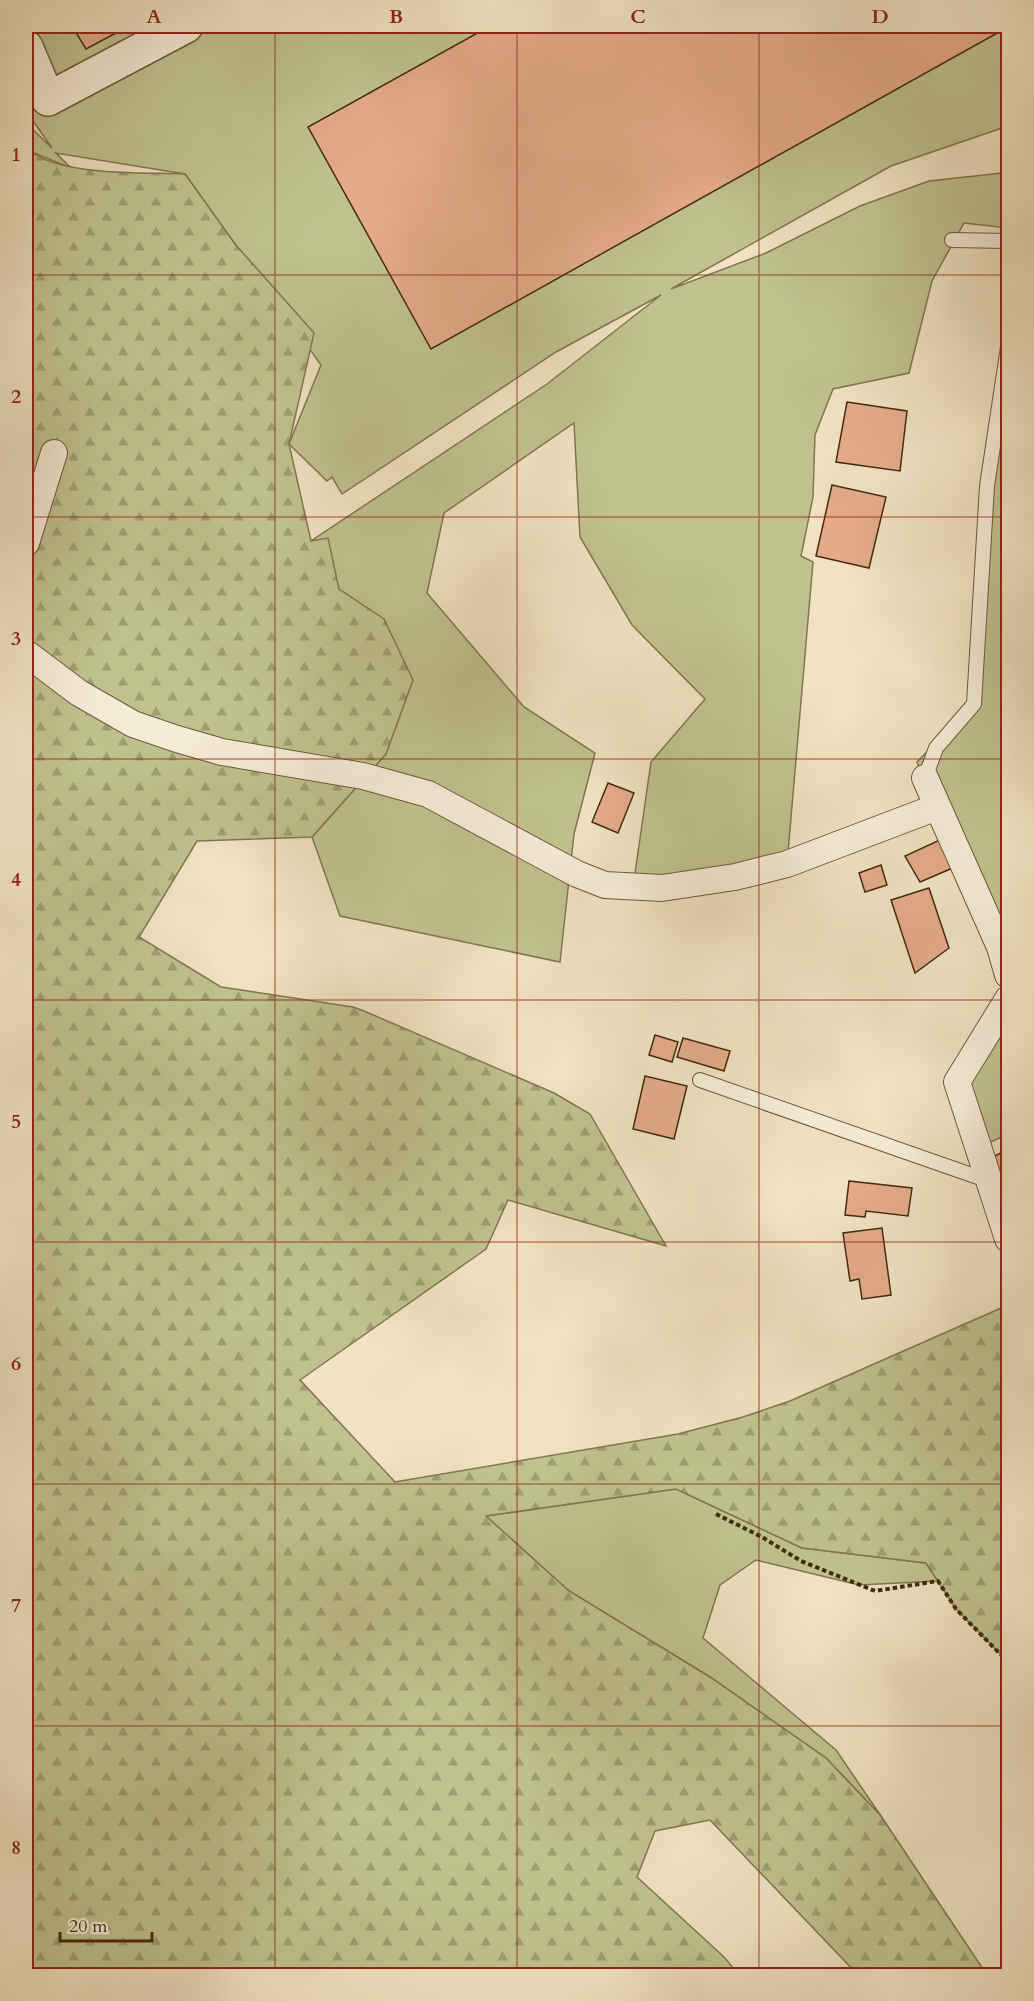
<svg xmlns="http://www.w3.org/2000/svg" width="1034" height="2001" viewBox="0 0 1034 2001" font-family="Cardo,serif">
<defs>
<pattern id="forest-firs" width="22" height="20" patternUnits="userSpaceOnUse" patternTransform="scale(1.5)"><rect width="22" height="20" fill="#bfc28f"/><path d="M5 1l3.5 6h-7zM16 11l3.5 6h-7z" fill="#9d9e73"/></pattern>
</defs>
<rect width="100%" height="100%" fill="#f0e2c2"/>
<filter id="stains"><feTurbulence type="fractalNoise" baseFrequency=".00333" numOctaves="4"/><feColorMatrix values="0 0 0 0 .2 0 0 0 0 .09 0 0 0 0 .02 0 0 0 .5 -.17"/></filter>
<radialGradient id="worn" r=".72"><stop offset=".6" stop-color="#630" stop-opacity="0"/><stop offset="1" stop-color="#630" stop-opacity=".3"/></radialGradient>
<g fill="#bfc28f" stroke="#817650" stroke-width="1.5">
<polygon points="26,26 1008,26 1008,126 891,166 671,289 766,253 860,206 929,181 1002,173 1008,176 1008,228 964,223 932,281 909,373 833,389 815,435 813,497 801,556 813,562 787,864 633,887 651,762 705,699 632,625 580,537 574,423 444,513 427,593 524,707 595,753 574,834 560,962 340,916 312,837 386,754 339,589 311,541 547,384 661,295 556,352 342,494 332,477 327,481 289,444 321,365 185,174 56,153 71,168 29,151 26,147 26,123 52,148 26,111"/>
<polygon points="1008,362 1008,978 917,762 974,704 981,594"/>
<polygon points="1008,999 1008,1134 978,1148 957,1082"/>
<polygon points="676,1489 802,1548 926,1563 938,1581 859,1585 756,1560 720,1585 703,1638 836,1750 881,1816 826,1758 710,1677 569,1591 485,1516"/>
</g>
<path fill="url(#forest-firs)" stroke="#817650" stroke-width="1.5" d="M26,147C54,177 144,172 185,174L235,244L314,333L289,444L311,541L328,538L339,589L384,619L413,680L386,754L312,837L197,841L139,937L221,987L353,1007L364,1011L554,1093L590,1114L666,1246L508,1200L486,1249L300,1380L395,1482L678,1434L743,1417L790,1401L1008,1305V1662L956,1609L926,1563L802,1548L676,1489L486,1516L569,1591L710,1677L826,1758L881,1816L987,1975H858L710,1820L655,1831L637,1877L724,1957L739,1975H26Z"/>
<g fill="#e4ab88" stroke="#432b10" stroke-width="1.5">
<polygon points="72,26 129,26 86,49"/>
<polygon points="490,26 1008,26 1008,27 431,349 308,127"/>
<polygon points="847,402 907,411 900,471 836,462"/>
<polygon points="832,485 886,497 869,568 816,556"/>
<polygon points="608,783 634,793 618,833 592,822"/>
<polygon points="944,838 955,867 920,882 905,856"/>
<polygon points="881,865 887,885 865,892 859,873"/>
<polygon points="929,888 949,948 915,973 891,900"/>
<polygon points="655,1035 678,1042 672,1062 649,1055"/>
<polygon points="683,1038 730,1051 724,1071 677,1057"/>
<polygon points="645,1076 687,1086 674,1139 633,1129"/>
<polygon points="1008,1149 1008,1191 993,1157"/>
<polygon points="849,1181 912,1188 908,1216 866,1211 865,1217 845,1215"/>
<polygon points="882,1228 891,1295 862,1299 859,1279 850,1281 843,1233"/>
</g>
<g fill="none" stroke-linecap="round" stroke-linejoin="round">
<defs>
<g id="service">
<polyline points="952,240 1008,241"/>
<polyline points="925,778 936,748 974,704 987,486 1008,347"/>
<polyline points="700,1080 989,1181"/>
</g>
<g id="minor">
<polyline points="26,543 54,453"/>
<polyline points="26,653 79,693 133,724 177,739 222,752 363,776 428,794 577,874 605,885 662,888 735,877 787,864 937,807"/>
<polyline points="925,778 1000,947 1008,975"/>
<polyline points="1008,999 957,1082 1008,1239"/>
</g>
<polyline id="tertiary" points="26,47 48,99 186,26"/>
</defs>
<use href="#service" stroke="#6e593c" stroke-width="16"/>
<use href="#minor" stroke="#6e593c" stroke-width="28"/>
<use href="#tertiary" stroke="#6e593c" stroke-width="36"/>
<polyline stroke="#432b10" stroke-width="4" stroke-dasharray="4.5 3" stroke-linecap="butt" points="716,1514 762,1537 801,1561 875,1591 938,1581 956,1609 1008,1662"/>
<use href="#service" stroke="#f5ecd7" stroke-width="14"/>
<use href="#minor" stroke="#f5ecd7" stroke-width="26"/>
<use href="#tertiary" stroke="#f5ecd7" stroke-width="33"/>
</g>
<path fill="none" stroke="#8f2418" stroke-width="1.5" stroke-opacity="0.55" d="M275,26V1976M517,26V1976M759,26V1976M26,275H1008M26,517H1008M26,759H1008M26,1000H1008M26,1242H1008M26,1484H1008M26,1726H1008"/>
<rect width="1034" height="2001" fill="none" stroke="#f0e2c2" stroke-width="66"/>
<path d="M60 1932v9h92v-9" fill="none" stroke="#432b10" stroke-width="3"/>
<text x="69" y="1932" font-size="18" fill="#432b10" stroke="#f5ecd7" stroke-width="4.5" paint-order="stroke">20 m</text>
<rect x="33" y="33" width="968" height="1935" fill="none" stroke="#8f2418" stroke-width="2"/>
<g font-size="20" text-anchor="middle" font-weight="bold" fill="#8f2418">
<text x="154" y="23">A</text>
<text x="396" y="23">B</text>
<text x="638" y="23">C</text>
<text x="880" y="23">D</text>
<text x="16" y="161">1</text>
<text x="16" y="403">2</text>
<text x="16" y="645">3</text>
<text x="16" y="886">4</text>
<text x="16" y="1128">5</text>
<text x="16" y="1370">6</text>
<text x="16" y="1612">7</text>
<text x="16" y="1854">8</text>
</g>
<rect width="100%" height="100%" filter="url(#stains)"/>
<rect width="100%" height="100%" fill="url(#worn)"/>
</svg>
